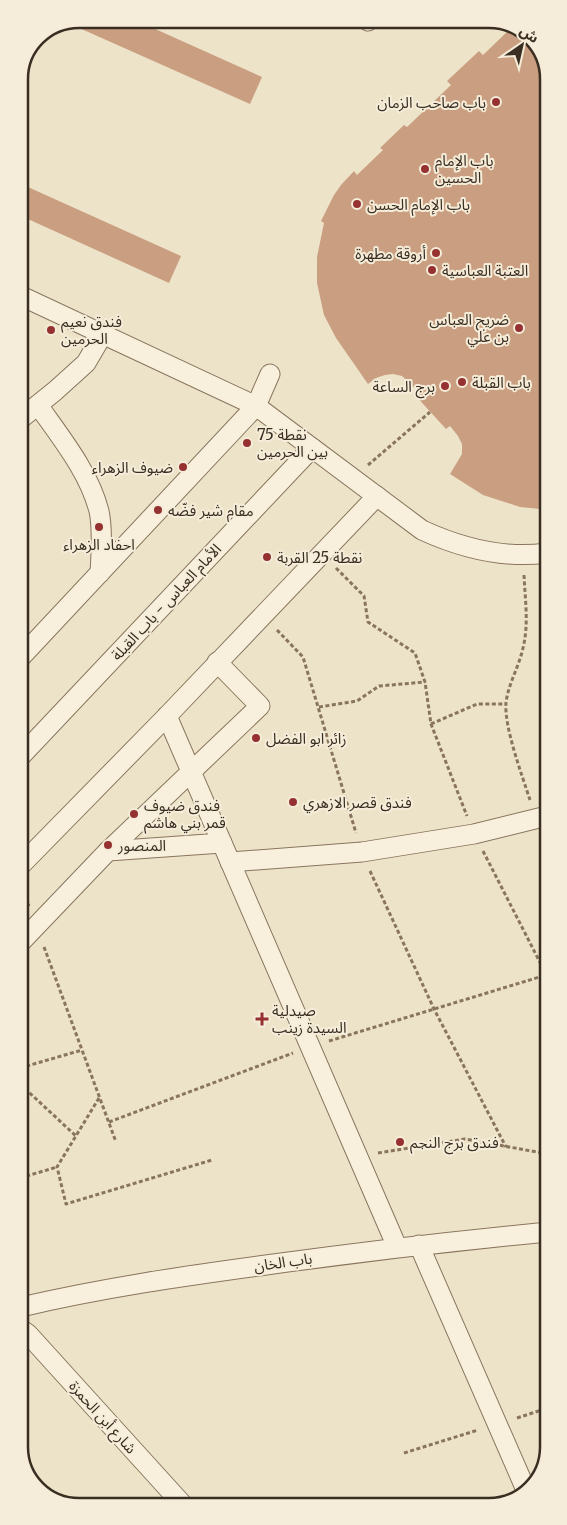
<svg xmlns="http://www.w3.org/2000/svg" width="567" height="1525" viewBox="0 0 567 1525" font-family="Merriweather,'Noto Sans Arabic',serif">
<rect width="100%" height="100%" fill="#ede3c9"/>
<g fill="#ca9f81">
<polygon points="79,19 133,19 262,77 250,104 68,23"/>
<polygon points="512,27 528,33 546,63 547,508 540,509 520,507 483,495 450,474 462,454 462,444 458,436 450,426 446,429 414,394 417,390 402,376 393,374 385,375 376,378 368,384 336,338 324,315 317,283 317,257 324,223 321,221 334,195 341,185 354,171 357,175 383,150 380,148 404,125 407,127 451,85 447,81 479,51 483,55"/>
<polygon points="19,183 181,256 169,283 19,215"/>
</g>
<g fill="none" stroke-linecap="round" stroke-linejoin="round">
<defs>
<g id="street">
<polyline points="367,19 368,21"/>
<path d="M19,295L256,406L422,530C461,548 503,559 547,553"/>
<path d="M38,405C61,438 89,472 99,511C103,529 101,554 100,573"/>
<polyline points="19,420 55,391 86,363 103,334"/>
<polyline points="20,658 256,406 270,374"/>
<polyline points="167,716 397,1247"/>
<polyline points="20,757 312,448"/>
<polyline points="108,851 222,843"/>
<polyline points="230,862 362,852 474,834 547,816"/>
<polyline points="20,866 167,716 377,496"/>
<polyline points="20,943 108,851 260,706 217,662"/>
<polyline points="419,1245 526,1490"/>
<path d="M21,1307C102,1288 184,1276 266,1265C360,1252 454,1241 548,1232"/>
<polyline points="21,1329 28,1334 184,1506"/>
</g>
</defs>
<use href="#street" stroke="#89755e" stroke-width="21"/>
<g stroke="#89755e" stroke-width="3" stroke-dasharray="4 2.5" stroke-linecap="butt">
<polyline points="368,465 430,412"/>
<polyline points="336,568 364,596 368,622 415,653 425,682 431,724 467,816"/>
<path d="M524,575C525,599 529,624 523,648C519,667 508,684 506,703C504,727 522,775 530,800"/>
<polyline points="277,630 303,657 356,833"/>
<polyline points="319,707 357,701 379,686 425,682"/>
<polyline points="431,724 477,704 506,704"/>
<polyline points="483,851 548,978"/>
<polyline points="370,871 434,1009 506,1147"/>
<polyline points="21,886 29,906"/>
<polyline points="44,947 116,1142"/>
<polyline points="329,1041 546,975"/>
<polyline points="20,1068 82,1050"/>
<polyline points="20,1084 76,1136"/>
<polyline points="99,1098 57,1167 66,1204 212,1160"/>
<polyline points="109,1122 293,1053"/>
<polyline points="378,1153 465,1139 548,1154"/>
<polyline points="20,1178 57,1167"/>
<polyline points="517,1418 548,1408"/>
<polyline points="404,1453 478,1430"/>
</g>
<use href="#street" stroke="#f8f0dd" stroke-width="19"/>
</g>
<g fill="#963131" stroke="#f5edd9" stroke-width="2">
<circle cx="496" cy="102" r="5"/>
<circle cx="425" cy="169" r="5"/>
<circle cx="357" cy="204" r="5"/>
<circle cx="436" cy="253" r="5"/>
<circle cx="432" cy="270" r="5"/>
<circle cx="519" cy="328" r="5"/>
<circle cx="51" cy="330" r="5"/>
<circle cx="462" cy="382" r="5"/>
<circle cx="445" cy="386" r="5"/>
<circle cx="247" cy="443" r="5"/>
<circle cx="183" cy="467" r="5"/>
<circle cx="158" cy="510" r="5"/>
<circle cx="99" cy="527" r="5"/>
<circle cx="267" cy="557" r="5"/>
<circle cx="256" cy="738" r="5"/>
<circle cx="293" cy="802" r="5"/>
<circle cx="134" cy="814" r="5"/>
<circle cx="108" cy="845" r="5"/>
<path d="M259.5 1011.5h5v5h5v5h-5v5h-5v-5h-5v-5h5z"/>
<circle cx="400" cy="1142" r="5"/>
</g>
<g text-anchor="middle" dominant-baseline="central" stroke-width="4" stroke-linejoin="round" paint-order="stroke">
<g font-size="15" fill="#3a2d21" stroke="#f5edd9" text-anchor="start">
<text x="486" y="102" text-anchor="end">باب صاحب الزمان</text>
<text x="435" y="160">باب الإمام<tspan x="435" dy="17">الحسين</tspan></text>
<text x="367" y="204">باب الإمام الحسن</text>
<text x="426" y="253" text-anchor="end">أروقة مطهرة</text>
<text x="442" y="270">العتبة العباسية</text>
<text x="509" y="319" text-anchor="end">ضريح العباس<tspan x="509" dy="17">بن علي</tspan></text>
<text x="61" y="321">فندق نعيم<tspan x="61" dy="17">الحرمين</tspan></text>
<text x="472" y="382">باب القبلة</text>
<text x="435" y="386" text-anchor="end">برج الساعة</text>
<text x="257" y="434">نقطة 75<tspan x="257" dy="17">بين الحرمين</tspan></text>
<text x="173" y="467" text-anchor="end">ضيوف الزهراء</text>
<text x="168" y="510">مقام شير فضّه</text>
<text x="99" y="544" text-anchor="middle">احفاد الزهراء</text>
<text x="277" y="557">نقطة 25 القربة</text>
<text x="266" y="738">زائر ابو الفضل</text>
<text x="303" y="802">فندق قصر الازهري</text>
<text x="144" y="805">فندق ضيوف<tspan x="144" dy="17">قمر بني هاشم</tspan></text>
<text x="118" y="845">المنصور</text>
<text x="272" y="1010">صيدلية<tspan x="272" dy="17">السيدة زينب</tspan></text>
<text x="410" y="1142">فندق برج النجم</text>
</g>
<g font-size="15" fill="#3a2d21" stroke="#f5edd9">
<text transform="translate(166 602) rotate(-47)">الأمام العباس - باب القبلة</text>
<text transform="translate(283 1262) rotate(-8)">باب الخان</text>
<text transform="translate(103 1417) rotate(48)">شارع أبن الحمزة</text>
</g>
</g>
<path d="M0 0H567V1525H0ZM79 28H489A51 51 0 0 1 540 79V1447A51 51 0 0 1 489 1498H79A51 51 0 0 1 28 1447V79A51 51 0 0 1 79 28Z" fill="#f5edd9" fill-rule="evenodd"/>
<path fill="none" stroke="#3a2d21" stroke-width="2.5" d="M79 28H489A51 51 0 0 1 540 79V1447A51 51 0 0 1 489 1498H79A51 51 0 0 1 28 1447V79A51 51 0 0 1 79 28Z"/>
<g transform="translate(522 45) rotate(34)" stroke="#f5edd9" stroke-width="4" paint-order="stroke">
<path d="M0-4L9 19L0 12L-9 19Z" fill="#3a2d21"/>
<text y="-8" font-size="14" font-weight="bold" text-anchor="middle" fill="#3a2d21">ش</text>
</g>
</svg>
